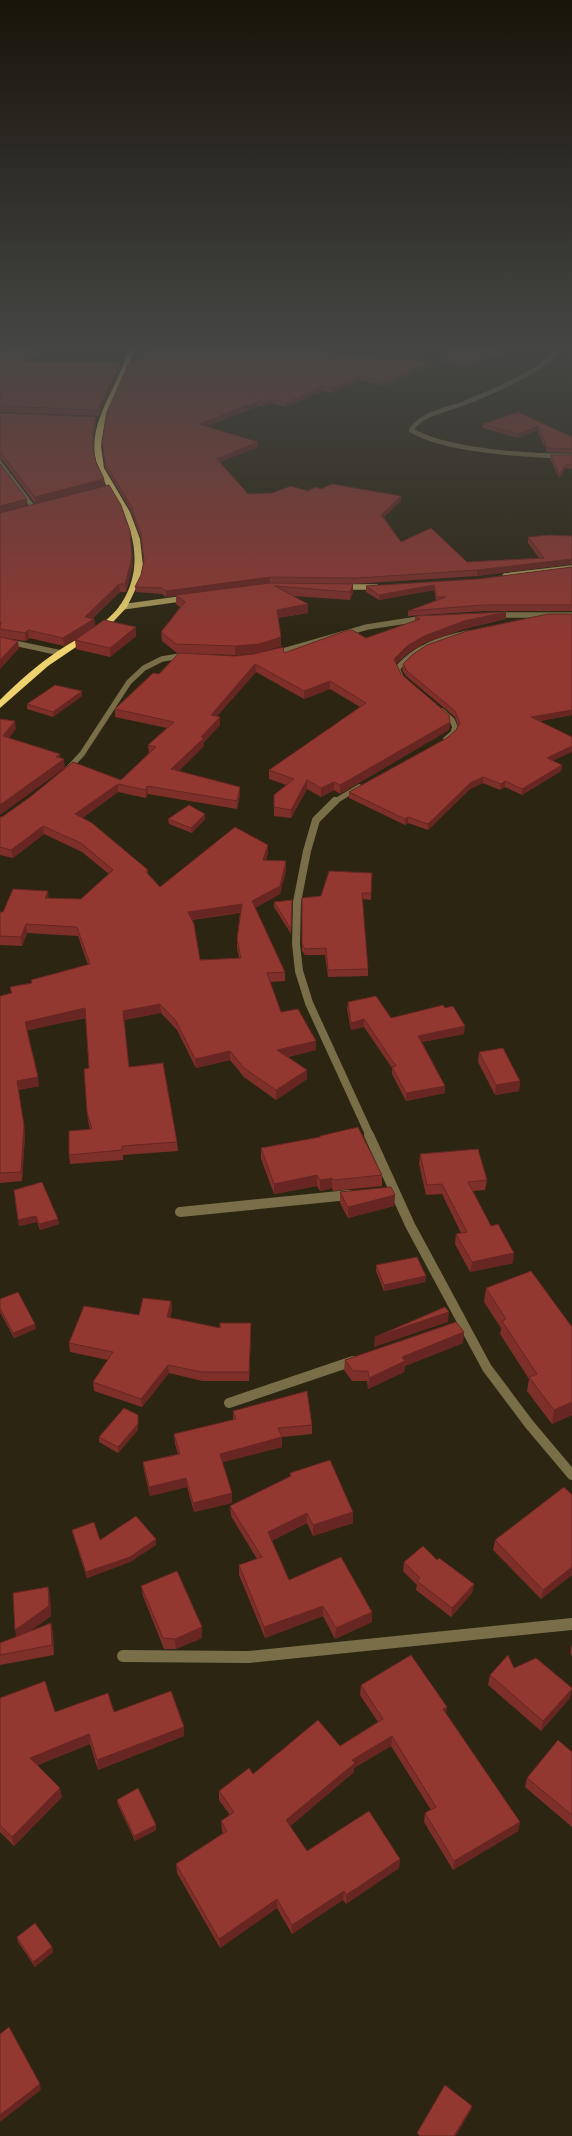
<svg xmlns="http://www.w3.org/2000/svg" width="572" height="2136" viewBox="0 0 572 2136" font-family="Commissioner,sans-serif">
<rect width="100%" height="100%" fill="#2c2512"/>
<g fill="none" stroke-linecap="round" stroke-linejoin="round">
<g stroke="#796e48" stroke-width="4.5">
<path d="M562,348C536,374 501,388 467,402C448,410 423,412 411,430C444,451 532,456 572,456"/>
<polyline points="0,463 33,507"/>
</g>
<g stroke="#796e48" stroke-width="5.5">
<polyline points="497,615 572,615"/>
<polyline points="0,640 61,653"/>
<polyline points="273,654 367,627 425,618"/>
<path d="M401,677L397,669C415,647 441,639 468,633"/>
<polyline points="442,711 452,720 455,727 453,733 446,739"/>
<polyline points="67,770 82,754 129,682 144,668 162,659 186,655"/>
<polyline points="334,802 359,787"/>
</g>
<polyline stroke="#796e48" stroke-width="8" points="335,801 316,820 307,851 297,902 296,944 299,971 309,1003 370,1136"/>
<g stroke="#796e48" stroke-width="10">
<polyline points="369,1135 410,1225 487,1368 529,1424 572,1475"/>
<polyline points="180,1212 349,1195"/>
<polyline points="229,1403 353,1361"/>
</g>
<polyline stroke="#796e48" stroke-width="12" points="123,1656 249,1657 572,1624"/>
<g stroke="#a99758" stroke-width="5.5">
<polyline points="505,576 572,568"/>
<polyline points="342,587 376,587"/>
<polyline points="122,607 187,598"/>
</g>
<path fill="#efd36e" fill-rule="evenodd" d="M130,348H136L106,416L101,446L104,468L130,512L140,539L143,566L140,580L127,607L113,622L48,666L0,708V700C18,682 37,665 58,651C79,637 106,626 121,604C143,570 136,533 116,499C107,486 97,473 95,456C91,428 106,404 117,379C122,369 125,358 130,348Z"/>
</g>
<g fill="#7e2f2a" fill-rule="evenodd">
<polygon points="148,348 332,348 326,354 433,365 383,386 360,380 332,393 323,391 286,407 271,403 263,407 259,406 206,426 258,442 258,447 220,462 248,494 308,491 321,489 401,501 384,517 401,542 467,562 539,558 528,543 528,537 572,536 572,564 477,576 353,584 353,592 350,600 293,596 308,604 308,613 278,618 281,637 281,646 259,653 235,655 177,653 162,641 161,632 180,607 176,604 176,595 166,597 162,594 136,592 135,587 141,575 144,562 141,539 131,511 105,468 103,446"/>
<polygon points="446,348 521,348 466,367 439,360 439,356"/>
<polygon points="0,352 32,361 120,362 120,368 99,416 0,412"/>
<polygon points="518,412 572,437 572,453 547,452 537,430 518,438 482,428 483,424"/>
<polygon points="0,413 96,417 96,424 94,436 94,452 96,462 104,479 105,485 35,504 3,461 0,460"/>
<polygon points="551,455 572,455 572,469 566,468 559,478 550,459"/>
<polygon points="0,513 133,565 126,592 120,592 92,619 94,619 95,627 64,646 29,638 26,641 4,638 19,648 0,669"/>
<polygon points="572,567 572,611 484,611 408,616 408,611 436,601 434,590 379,600 366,592 366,586 478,579"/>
<polygon points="572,614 572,715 540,721 553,761 562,765 561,771 522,795 505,787 500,790 483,783 470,789 428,830 408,823 405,825 349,798 349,792 447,738 456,730 458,726 455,717 406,676 402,670 403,664"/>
<path d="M415,616L506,619L464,629L424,643L407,654L396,664L401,674L450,722L449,730L340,794L334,790L321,797L307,789L291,818L274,816V795L286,785L269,779V770L360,707L330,689L304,699L256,672L217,716L220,725L204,742V746L178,771L240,787V795L237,809L148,794L146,798L118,792L82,818L148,870V874L160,887L268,845V853L266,860L286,870L280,894L255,908L285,972V981L270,982L281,1012L316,1050L288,1057L307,1070V1079L276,1100L244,1077L230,1060L196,1068L177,1030L161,1013L124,1020L129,1067L177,1142L178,1151L123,1155V1160L70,1164L69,1155L90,1129L88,1121L87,1112L89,1068L86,1018L27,1030L39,1086L18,1090L25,1134L22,1181L0,1183V996L11,993L10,987L31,983V980L88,965L78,936L27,933L22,946L0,945V912H3L48,898L81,899L109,874L82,852L44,834L13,858L0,855V817L121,780L149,753L148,745L167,728L115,717V709L159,674L235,656L284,653L366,638L415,621ZM240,913L237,939V948L239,958L200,960L192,920Z"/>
<polygon points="136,636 110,657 76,649 75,640"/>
<polygon points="82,691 82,696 53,717 27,709 27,704"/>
<polygon points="168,819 205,819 192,833 169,824"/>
<polygon points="372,873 371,900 362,899 368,969 368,976 328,977 325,955 305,955 302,951 302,898 321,896"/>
<polygon points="292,900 291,934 274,907 274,902"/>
<polygon points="348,1002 391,1018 445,1008 464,1034 422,1042 445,1086 445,1093 406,1101 392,1074 392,1068 364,1027 351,1030 347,1009"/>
<polygon points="479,1052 520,1081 519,1091 495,1095 478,1062"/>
<polygon points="320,1136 382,1175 382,1186 333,1191 332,1188 320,1191 317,1186 274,1194 261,1159 261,1148 320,1138"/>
<polygon points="420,1154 487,1180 485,1190 473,1191 491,1226 513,1263 470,1272 455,1244 456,1234 461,1233 442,1194 426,1195 419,1164"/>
<polygon points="14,1190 58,1219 59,1224 40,1230 37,1222 19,1226"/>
<polygon points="340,1192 395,1195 394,1206 348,1218 340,1203"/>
<polygon points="376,1265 426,1276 425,1282 384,1291 376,1271"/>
<polygon points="486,1288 572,1327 572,1415 552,1424 527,1391 529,1379 500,1334 501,1328 484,1302"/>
<polygon points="0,1299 35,1324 36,1329 14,1338 0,1312"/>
<polygon points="171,1301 172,1310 170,1318 220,1328 251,1332 249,1381 202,1381 169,1373 142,1407 94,1391 93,1382 108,1360 70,1352 69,1343 139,1315"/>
<polygon points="463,1343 405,1366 404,1372 368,1389 367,1381 352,1381 344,1370 345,1360"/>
<polygon points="233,1411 312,1425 312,1434 282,1437 282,1447 222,1462 232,1503 194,1512 187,1487 150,1496 144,1471 143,1462 178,1454 175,1444 174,1434 233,1420"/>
<polygon points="138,1415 138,1430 118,1453 99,1442 99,1437"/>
<polygon points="290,1473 353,1523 313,1536 307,1523 271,1541 289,1580 372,1622 335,1639 323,1616 265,1638 239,1575 239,1565 257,1559 231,1516 230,1506 290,1477"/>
<polygon points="72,1530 100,1540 156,1545 130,1562 87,1578 73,1535"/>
<polygon points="495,1540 572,1575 541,1599 493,1550"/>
<polygon points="437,1560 474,1584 472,1593 451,1617 416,1590 417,1585 403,1571 404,1562"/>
<polygon points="141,1586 202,1627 202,1638 176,1649 164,1649 143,1596"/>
<polygon points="48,1587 50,1597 51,1616 30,1631 53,1633 54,1655 0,1665 0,1643 16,1637"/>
<polygon points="572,1644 572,1656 570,1653"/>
<polygon points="514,1668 570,1698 541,1731 488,1685 490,1675"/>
<polygon points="361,1685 447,1707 446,1713 520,1822 518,1831 453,1870 424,1822 425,1813 431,1810 391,1746 354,1768 354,1772 290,1826 307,1851 400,1859 399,1868 346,1904 343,1900 292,1934 277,1908 220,1948 177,1873 176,1864 223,1833 222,1831 221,1821 230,1815 219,1800 219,1791 253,1774 340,1746 378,1722 360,1695"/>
<polygon points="0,1698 55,1712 114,1712 184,1736 98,1770 90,1744 38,1765 62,1797 14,1846 0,1832"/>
<polygon points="572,1752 572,1827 525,1787 527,1778"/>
<polygon points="117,1800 156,1825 156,1830 135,1841 118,1805"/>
<polygon points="17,1937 52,1947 53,1952 35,1967 18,1942"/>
</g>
<g fill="#672622">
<polygon points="41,348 50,348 24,367 23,361"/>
<polygon points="328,348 332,348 323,359 323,354"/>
<polygon points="511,348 521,348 466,367 466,364"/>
<polygon points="434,361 433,365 383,386 383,382"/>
<polygon points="120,362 120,368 99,416 98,410"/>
<polygon points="360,376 360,380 332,393 332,388"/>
<polygon points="323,386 323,391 286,407 286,403"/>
<polygon points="271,399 271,403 263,407 263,402"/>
<polygon points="259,401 259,406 199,428 199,424"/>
<polygon points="96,417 96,424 94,436 94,456 93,429"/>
<polygon points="538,426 537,430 518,438 518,434"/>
<polygon points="258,442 258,447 217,463 217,459"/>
<polygon points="567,464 566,468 559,478 559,474"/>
<polygon points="104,479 105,485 35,504 35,497"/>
<polygon points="401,496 401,501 381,520 381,515"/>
<polygon points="27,499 27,506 0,513 0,506"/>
<polygon points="132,557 133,565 126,592 125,584"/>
<polygon points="572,559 571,564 477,576 477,570"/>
<polygon points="270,577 270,583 166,597 166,591"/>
<polygon points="119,584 120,592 88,622 94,619 95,627 64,646 63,638"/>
<polygon points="353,584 353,592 350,600 350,592"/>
<polygon points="434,585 434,590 379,600 379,595"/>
<polygon points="308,604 308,613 277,618 277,610"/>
<polygon points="506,612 506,619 464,629 424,643 407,654 393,667 394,659 407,646 424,636 464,621"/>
<polygon points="136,627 136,636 110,657 110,648"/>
<polygon points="28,630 29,638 26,641 25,633"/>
<polygon points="281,637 281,646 259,653 235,655 235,646"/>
<polygon points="18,641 19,648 0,669 0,660"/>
<polygon points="255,664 256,672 211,723 211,715"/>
<polygon points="330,681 330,689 304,699 304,691"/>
<polygon points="82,691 82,696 53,717 53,712"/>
<polygon points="572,710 572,715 531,722 531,717"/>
<polygon points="220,717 220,725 204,742 204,746 172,778 171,769"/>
<polygon points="15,721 16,729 5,744 3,736"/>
<polygon points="450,722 449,730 340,794 340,785"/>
<polygon points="572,746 572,752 546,764 547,758"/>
<polygon points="60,754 61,761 64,759 65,768 0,815 0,805"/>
<polygon points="562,765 561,771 522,795 522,789"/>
<polygon points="483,777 483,783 470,789 428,830 428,824 470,783"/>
<polygon points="307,780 307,789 291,818 291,810"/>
<polygon points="505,781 505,787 500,790 501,784"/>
<polygon points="334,782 334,790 321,797 321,788"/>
<polygon points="118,784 118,792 76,823 75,814"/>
<polygon points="147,786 148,794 146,798 146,790"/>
<polygon points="240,787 240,795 237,809 237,801"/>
<polygon points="205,814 205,819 192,833 191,828"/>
<polygon points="408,817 408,823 405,825 405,819"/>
<polygon points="43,826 44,834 13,858 11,850"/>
<polygon points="268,845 268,853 263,869 263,860"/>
<polygon points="286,861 286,870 280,894 252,910 252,901"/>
<polygon points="48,891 49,900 45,898"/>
<polygon points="242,904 242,912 188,920 188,912"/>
<polygon points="26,924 27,933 22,946 21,937"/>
<polygon points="160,1004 161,1013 124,1020 123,1011"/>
<polygon points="85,1008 86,1017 26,1031 25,1022"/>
<polygon points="364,1019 364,1027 351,1030 351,1023"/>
<polygon points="465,1026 464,1034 418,1043 418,1036"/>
<polygon points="316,1041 316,1050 277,1059 277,1050"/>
<polygon points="230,1051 230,1060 196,1068 195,1059"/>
<polygon points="307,1070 307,1079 276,1100 276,1090"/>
<polygon points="38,1077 39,1086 18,1090 17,1081"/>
<polygon points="520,1081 519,1091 495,1095 496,1085"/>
<polygon points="445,1086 445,1093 406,1101 406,1093"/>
<polygon points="24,1125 25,1134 22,1181 21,1172"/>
<polygon points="317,1175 317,1186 274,1194 274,1184"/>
<polygon points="332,1178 332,1188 320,1191 320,1180"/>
<polygon points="395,1195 394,1206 348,1218 348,1207"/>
<polygon points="36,1216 37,1222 19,1226 18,1220"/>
<polygon points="58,1219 59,1224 40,1230 39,1224"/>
<polygon points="514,1253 513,1263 470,1272 472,1262"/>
<polygon points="426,1276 425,1282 384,1291 384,1285"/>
<polygon points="171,1301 172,1310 168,1326 167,1317"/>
<polygon points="449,1312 448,1322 374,1347 375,1337"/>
<polygon points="251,1323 251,1332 249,1381 249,1372"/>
<polygon points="35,1324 36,1329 14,1338 13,1333"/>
<polygon points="464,1332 463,1343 405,1366 404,1372 368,1389 369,1378 402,1357"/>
<polygon points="168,1365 169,1373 142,1407 141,1399"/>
<polygon points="572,1402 572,1415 552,1424 554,1410"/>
<polygon points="138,1415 138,1430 118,1453 118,1447"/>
<polygon points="282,1437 282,1447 220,1463 220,1454"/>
<polygon points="186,1478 187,1487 150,1496 149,1487"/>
<polygon points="232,1493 232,1503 194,1512 193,1503"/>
<polygon points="353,1512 353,1523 313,1536 313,1525"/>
<polygon points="307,1513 307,1523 268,1543 268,1532"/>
<polygon points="156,1539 156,1545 130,1562 87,1578 86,1572"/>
<polygon points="572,1567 572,1575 541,1599 543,1590"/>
<polygon points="474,1584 472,1593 451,1617 452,1608"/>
<polygon points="48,1587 50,1597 51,1616 17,1640 15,1630"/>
<polygon points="323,1606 323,1616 265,1638 264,1627"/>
<polygon points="372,1612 372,1622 335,1639 336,1628"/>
<polygon points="51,1623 53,1633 54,1655 52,1645"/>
<polygon points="202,1627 202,1638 176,1649 175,1639"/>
<polygon points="572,1689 570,1698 541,1731 543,1721"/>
<polygon points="447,1707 446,1716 443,1709"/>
<polygon points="184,1727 184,1736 98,1770 97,1760"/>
<polygon points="89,1734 90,1744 32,1767 30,1758"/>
<polygon points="392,1736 391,1746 354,1768 354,1772 286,1830 286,1820 352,1760"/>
<polygon points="60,1788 62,1797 14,1846 12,1837"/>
<polygon points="520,1822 518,1831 453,1870 454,1861"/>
<polygon points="156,1825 156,1830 135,1841 134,1836"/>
<polygon points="400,1859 399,1868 346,1904 346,1895"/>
<polygon points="344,1891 343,1900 292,1934 292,1925"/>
<polygon points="277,1899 277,1908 220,1948 219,1939"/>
<polygon points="52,1947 53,1952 35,1967 33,1962"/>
<polygon points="40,2084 41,2090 0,2122 0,2115"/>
<polygon points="472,2106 471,2110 456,2136 454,2136"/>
</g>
<g fill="#933731" stroke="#672622" fill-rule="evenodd">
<polygon points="12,348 41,348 23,361 120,362 98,410 0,406 0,352"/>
<polygon points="148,348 328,348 323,354 434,361 383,382 360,376 332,388 323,386 286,403 271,399 263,402 259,401 199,424 258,442 217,459 248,494 272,493 291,486 308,491 315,487 321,489 332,484 401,496 381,515 401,542 431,528 467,562 544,558 528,537 549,535 572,536 572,559 477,570 358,578 270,577 166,591 162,588 135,587 141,575 144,561 141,534 131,506 105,463 102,441 107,412 129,363"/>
<polygon points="446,348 511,348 466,364 439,356"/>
<polygon points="518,412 572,437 572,449 547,448 538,426 518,434 483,424"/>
<polygon points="0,413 96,417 93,429 93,450 96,462 104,479 35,497 2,454 0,453"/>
<polygon points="551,455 572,455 572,465 567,464 559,474"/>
<polygon points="0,464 27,499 0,506"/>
<polygon points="109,485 121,505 130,531 132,557 125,584 119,584 85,617 94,619 63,638 28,630 25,633 0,629 0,625 2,623 0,623 0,513"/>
<polygon points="572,567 572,605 484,605 408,611 446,597 437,597 434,585 379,595 366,586 478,579"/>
<polygon points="270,583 353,584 350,592 275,586 308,604 277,610 281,637 259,644 235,646 176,644 161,632 185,602 176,595"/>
<path d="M506,612L464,621L424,636L407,646L394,659L401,674L449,715L450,722L340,785L334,782L321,788L307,780L291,810L274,807V795L294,779L269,770L366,703L330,681L304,691L255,664L211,715L220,717L201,737L204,738L171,769L240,787L237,801L147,786L146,790L118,784L75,814L92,823L148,870L146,872L160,887L235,827L268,845L263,860L286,861L280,886L252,901L285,972L267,973L281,1012L298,1009L316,1041L277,1050L307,1070L276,1090L244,1068L230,1051L195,1059L176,1021L160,1004L123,1011L129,1067L163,1063L177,1142L122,1146V1150L69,1155V1131L92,1129L87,1112L84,1069L89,1068L85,1008L25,1022L38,1077L17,1081L24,1125L21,1172L0,1173V996L12,993L10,987L32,983L31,980L90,964L77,927L26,924L21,937L0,936V912H3L13,889L48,891L45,898L81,899L113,870L81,843L43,826L11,850L0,847V817H2L30,797L73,762L121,780L156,747L148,745L174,722L115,709L153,673L159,674L179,653L235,656L254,654L283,647L284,653L348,630H352L366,638L420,619L415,616ZM242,904L237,939L241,958L200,960L194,924L188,912Z"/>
<polygon points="548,614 572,614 572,710 531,717 572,737 572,746 547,758 562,765 522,789 505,781 501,784 483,777 470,783 428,824 408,817 405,819 349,792 447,738 456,730 460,723 455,711 407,671 403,664 412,655 427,645 467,631"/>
<polygon points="104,620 136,627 110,648 75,640"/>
<polygon points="0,637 18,641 0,660"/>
<polygon points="55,685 82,691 53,712 27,704"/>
<polygon points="0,719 15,721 3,736 60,754 56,757 64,759 0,805"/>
<polygon points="189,805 205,814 191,828 168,819"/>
<polygon points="329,871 372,873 371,893 362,893 368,969 328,970 326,948 305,949 302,944 302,898 321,896"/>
<polygon points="292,900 291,929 274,902"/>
<polygon points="376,996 391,1018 443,1005 445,1008 453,1006 465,1026 418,1036 445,1086 406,1093 392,1067 396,1066 364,1019 351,1023 348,1002"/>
<polygon points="503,1048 520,1081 496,1085 479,1052"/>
<polygon points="358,1127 382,1175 334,1180 332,1178 320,1180 317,1175 274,1184 261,1148 320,1137 320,1136"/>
<polygon points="478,1149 487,1180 468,1182 491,1226 498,1224 514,1253 472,1262 456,1234 467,1232 442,1184 427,1185 420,1154"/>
<polygon points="42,1182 58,1219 39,1224 36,1216 18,1220 14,1190"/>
<polygon points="391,1187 395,1195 348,1207 340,1192"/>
<polygon points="417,1257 426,1276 384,1285 376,1265"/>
<polygon points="531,1271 572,1327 572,1402 554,1410 529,1377 537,1374 502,1321 506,1319 486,1288"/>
<polygon points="18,1292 35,1324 13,1333 0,1308 0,1299"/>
<polygon points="143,1298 171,1301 167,1317 220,1328 220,1323 251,1323 249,1372 202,1372 168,1365 141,1399 93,1382 113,1352 69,1343 84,1306 139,1315"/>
<polygon points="445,1307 449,1312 375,1337"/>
<polygon points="456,1322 464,1332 402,1357 405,1361 369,1378 368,1371 353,1371 345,1360"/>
<polygon points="307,1391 312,1425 278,1428 282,1437 220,1454 232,1493 193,1503 186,1478 149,1487 143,1462 180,1454 174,1434 236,1419 233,1411"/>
<polygon points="124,1408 138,1415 138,1424 118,1447 99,1437"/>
<polygon points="330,1460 353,1512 313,1525 307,1513 268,1532 289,1580 341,1557 372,1612 336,1628 323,1606 264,1627 239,1565 262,1557 230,1506 291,1476 290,1473"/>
<polygon points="564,1487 572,1495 572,1567 543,1590 495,1540"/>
<polygon points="136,1516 156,1539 130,1557 86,1572 72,1530 94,1522 100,1540"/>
<polygon points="423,1546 437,1560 439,1558 474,1584 452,1608 417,1581 420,1578 404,1562"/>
<polygon points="177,1571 202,1627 175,1639 163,1638 141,1586"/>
<polygon points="48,1587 49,1606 15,1630 13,1593"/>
<polygon points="51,1623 52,1645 0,1655 0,1643"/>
<polygon points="411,1655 447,1707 443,1709 520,1822 454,1861 425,1813 436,1807 392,1736 352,1760 355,1763 286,1820 307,1851 369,1811 400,1859 346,1895 344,1891 292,1925 277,1899 219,1939 176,1864 227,1831 221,1821 234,1812 219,1791 249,1768 253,1774 318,1720 340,1746 383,1719 361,1685"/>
<polygon points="508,1655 514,1668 536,1658 572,1688 572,1689 543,1721 490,1675"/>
<polygon points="45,1681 55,1712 108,1693 114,1712 171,1691 184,1727 97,1760 89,1734 30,1758 60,1788 12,1837 0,1825 0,1698"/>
<polygon points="558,1740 572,1752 572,1815 527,1778"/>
<polygon points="138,1788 156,1825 134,1836 117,1800"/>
<polygon points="35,1923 52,1947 33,1962 17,1937"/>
<polygon points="9,2027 40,2084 0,2115 0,2034"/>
<polygon points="445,2085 472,2106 454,2136 420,2136 417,2133"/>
</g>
<linearGradient id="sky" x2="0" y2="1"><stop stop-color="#18140a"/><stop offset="0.54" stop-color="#454644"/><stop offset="1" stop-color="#454644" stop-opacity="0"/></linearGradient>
<rect width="572" height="647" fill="url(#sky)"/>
</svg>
